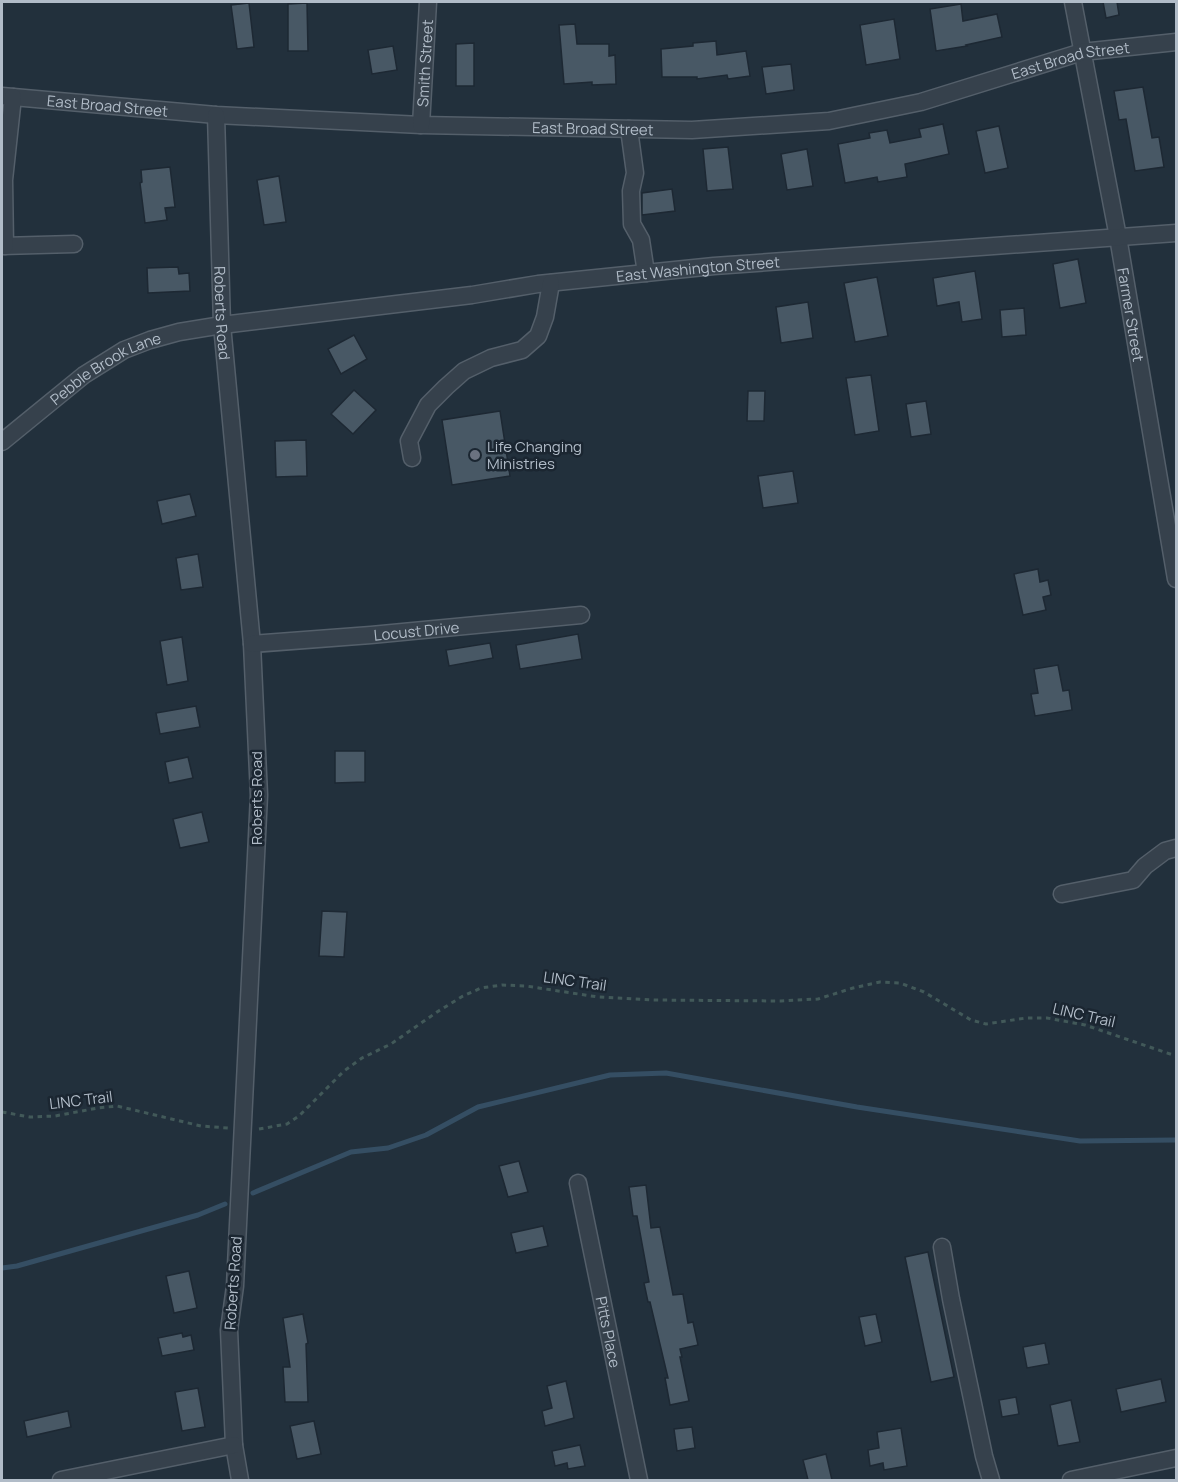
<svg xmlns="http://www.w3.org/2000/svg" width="1178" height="1482" viewBox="0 0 1178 1482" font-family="Manrope,sans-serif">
<rect width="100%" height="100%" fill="#22303c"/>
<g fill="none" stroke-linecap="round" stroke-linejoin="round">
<g stroke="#354e63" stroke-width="5">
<polyline points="253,1193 351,1152 388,1148 426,1135 478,1107 610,1075 666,1073 857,1107 1080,1141 1176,1140"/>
<polyline points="2,1268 17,1266 198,1215 225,1204"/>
</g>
</g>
<g fill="#485865" stroke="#1d2833" stroke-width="1.5">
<polygon points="1103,2 1117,2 1119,15 1106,18"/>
<polygon points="249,3 254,47 237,49 231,5"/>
<polygon points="307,3 308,51 288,51 288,4"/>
<polygon points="961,4 963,21 997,14 1002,37 966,45 967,46 936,51 930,9"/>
<polygon points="894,19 900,59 866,65 860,25"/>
<polygon points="575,24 577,44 609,44 609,56 615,55 616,84 592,85 592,82 564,84 559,25"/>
<polygon points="716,41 717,55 746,51 750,76 728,79 727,75 697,79 697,77 662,77 661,49 693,46 693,43"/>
<polygon points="474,43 474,86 456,86 456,44"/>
<polygon points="393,46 397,70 372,74 368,50"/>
<polygon points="791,64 794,90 766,94 762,67"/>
<polygon points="1143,87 1152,138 1159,137 1164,167 1135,171 1126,119 1119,120 1114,91"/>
<polygon points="943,124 949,154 905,164 907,177 878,182 877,177 845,183 838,144 870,138 869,133 887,130 890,143 921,137 919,129"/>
<polygon points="999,126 1008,168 985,173 976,131"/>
<polygon points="728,147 733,189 707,191 703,149"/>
<polygon points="807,149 813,186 787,190 781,154"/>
<polygon points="170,167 175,207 165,208 167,220 145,223 140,183 142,182 141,170"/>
<polygon points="279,176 286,222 264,225 257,180"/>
<polygon points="672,189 675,211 642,215 642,193"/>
<polygon points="1078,259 1086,303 1060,308 1053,264"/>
<polygon points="178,267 179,274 189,273 190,291 148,293 147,268"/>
<polygon points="975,271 982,319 962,322 959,302 937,306 933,278"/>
<polygon points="877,277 888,336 855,342 844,283"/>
<polygon points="808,302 813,338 781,343 776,307"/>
<polygon points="1024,308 1026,335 1002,337 1000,310"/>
<polygon points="354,335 367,359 341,374 328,349"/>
<polygon points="871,375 879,431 855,435 846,378"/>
<polygon points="354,390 376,410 353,434 331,414"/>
<polygon points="748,391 765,391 764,421 747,421"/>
<polygon points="926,401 931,434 911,437 906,404"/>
<polygon points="500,411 510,476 452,485 442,420"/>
<polygon points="306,440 307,476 276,477 275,441"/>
<polygon points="793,471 798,503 763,508 758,476"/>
<polygon points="190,494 196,516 162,524 157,501"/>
<polygon points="198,554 203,587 181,590 176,558"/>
<polygon points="1038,569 1040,582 1048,580 1051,595 1043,597 1046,610 1023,615 1014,574"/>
<polygon points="578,634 582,659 520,669 516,645"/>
<polygon points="182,637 188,681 167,685 160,641"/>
<polygon points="490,643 493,658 449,666 446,650"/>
<polygon points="1058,665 1063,691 1069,690 1072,710 1035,716 1031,694 1038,693 1034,669"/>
<polygon points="196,706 200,727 160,734 156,713"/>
<polygon points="335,751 365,751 365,782 335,783"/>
<polygon points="188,757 193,778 169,783 165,762"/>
<polygon points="202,812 209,842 180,848 173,819"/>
<polygon points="322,911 347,912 344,957 319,956"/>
<polygon points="519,1161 528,1192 508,1197 499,1166"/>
<polygon points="646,1185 651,1228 660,1227 673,1295 683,1294 688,1323 693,1322 698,1345 680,1349 682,1357 680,1357 689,1401 670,1405 665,1378 668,1378 650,1302 648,1302 644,1283 649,1282 637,1216 633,1216 629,1187"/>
<polygon points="543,1226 548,1246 516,1253 511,1233"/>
<polygon points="928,1252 954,1377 931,1382 905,1257"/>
<polygon points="189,1271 197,1308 174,1313 166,1276"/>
<polygon points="303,1314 308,1343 306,1344 308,1402 285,1402 283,1367 290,1367 283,1318"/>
<polygon points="876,1314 882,1342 865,1346 859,1317"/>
<polygon points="182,1333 183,1337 191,1335 194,1350 162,1356 158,1338"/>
<polygon points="1045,1343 1049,1364 1027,1368 1023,1347"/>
<polygon points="1161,1379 1166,1402 1121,1412 1116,1389"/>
<polygon points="566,1381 574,1418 545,1426 542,1411 552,1408 547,1386"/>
<polygon points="198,1388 205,1427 182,1431 175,1392"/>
<polygon points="1016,1397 1019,1414 1002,1417 999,1400"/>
<polygon points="1071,1400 1080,1442 1058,1446 1050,1405"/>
<polygon points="68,1411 71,1427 27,1437 24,1421"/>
<polygon points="314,1421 321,1454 297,1459 290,1426"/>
<polygon points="692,1427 695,1448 677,1451 674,1429"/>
<polygon points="901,1428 907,1466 884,1470 883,1463 870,1466 868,1450 879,1448 877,1432"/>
<polygon points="580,1445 585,1466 568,1469 567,1463 555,1466 552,1451"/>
<polygon points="826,1454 832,1480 808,1480 803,1460"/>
</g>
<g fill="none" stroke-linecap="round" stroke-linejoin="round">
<defs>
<g id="minor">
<path id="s1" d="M1073,2L1118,237L1176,579"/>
<path id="s2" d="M2,96L216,115L421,125L692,130L829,121L921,102L1082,52L1176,42"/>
<path id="s3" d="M216,115L222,325L252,644L259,795L235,1286L229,1330L234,1445L240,1480"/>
<path id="s4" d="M421,125L428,2"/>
<polyline points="629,129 635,173 631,191 632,224 641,240 646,273"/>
<polyline points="2,246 74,244"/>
<polyline points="5,246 4,180 13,97"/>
<path id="s5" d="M2,442L84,375L124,350L150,340L179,332L222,325L472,295L538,284L714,266L1176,233"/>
<polyline points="412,458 409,441 428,405 446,387 464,371 491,358 522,350 538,336 545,317 551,283"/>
<path id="s6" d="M252,644L371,635L581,615"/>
<polyline points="1062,894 1133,880 1145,866 1165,851 1176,848"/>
<path id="s7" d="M578,1183L639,1480"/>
<polyline points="942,1247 951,1299 984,1456 991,1480"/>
<polyline points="61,1480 234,1445"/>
<polyline points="1071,1480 1176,1458"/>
</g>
</defs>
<use href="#minor" stroke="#545f6a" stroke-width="19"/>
<g stroke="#425959" stroke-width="3" stroke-dasharray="4.5 4.5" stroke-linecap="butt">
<polyline points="2,1112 30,1117 55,1116 98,1108 117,1106 201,1126 228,1128"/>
<polyline points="259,1129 287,1124 299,1116 344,1071 362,1058 391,1044 437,1012 463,996 481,988 502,985 526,986 598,997 655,1000 781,1001 818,999 853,988 880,982 900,983 924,992 971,1020 986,1024 1026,1018 1047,1018 1085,1025 1176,1056"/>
</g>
<use href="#minor" stroke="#36414c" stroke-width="16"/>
</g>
<circle fill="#6b7280" stroke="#1b2631" stroke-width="2" cx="475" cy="455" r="6"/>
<g text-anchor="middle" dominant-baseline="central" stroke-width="5" stroke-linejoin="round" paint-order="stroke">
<g font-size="15" fill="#b1bcc8" stroke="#1b2631">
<text stroke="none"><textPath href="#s2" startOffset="1078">East Broad Street</textPath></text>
<text stroke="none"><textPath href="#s4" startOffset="62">Smith Street</textPath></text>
<text stroke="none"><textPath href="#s2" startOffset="106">East Broad Street</textPath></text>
<text stroke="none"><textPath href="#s2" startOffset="592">East Broad Street</textPath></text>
<text stroke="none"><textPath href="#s5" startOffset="734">East Washington Street</textPath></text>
<text stroke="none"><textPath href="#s3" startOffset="198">Roberts Road</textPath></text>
<text stroke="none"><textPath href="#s1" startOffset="318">Farmer Street</textPath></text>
<text stroke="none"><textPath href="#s5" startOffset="128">Pebble Brook Lane</textPath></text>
<text stroke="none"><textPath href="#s6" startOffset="165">Locust Drive</textPath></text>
<text transform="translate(256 798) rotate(-90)">Roberts Road</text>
<text transform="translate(575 981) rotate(8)">LINC Trail</text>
<text transform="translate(1084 1015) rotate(13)">LINC Trail</text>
<text transform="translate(81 1100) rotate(-7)">LINC Trail</text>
<text transform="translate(233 1283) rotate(-86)">Roberts Road</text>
<text stroke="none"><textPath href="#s7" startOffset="152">Pitts Place</textPath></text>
</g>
<g font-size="15" fill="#b1bcc8" stroke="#1b2631" text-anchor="start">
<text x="487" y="446">Life Changing<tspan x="487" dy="17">Ministries</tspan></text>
</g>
</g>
<rect width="1178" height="1482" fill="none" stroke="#b1bcc8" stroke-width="6"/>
</svg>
